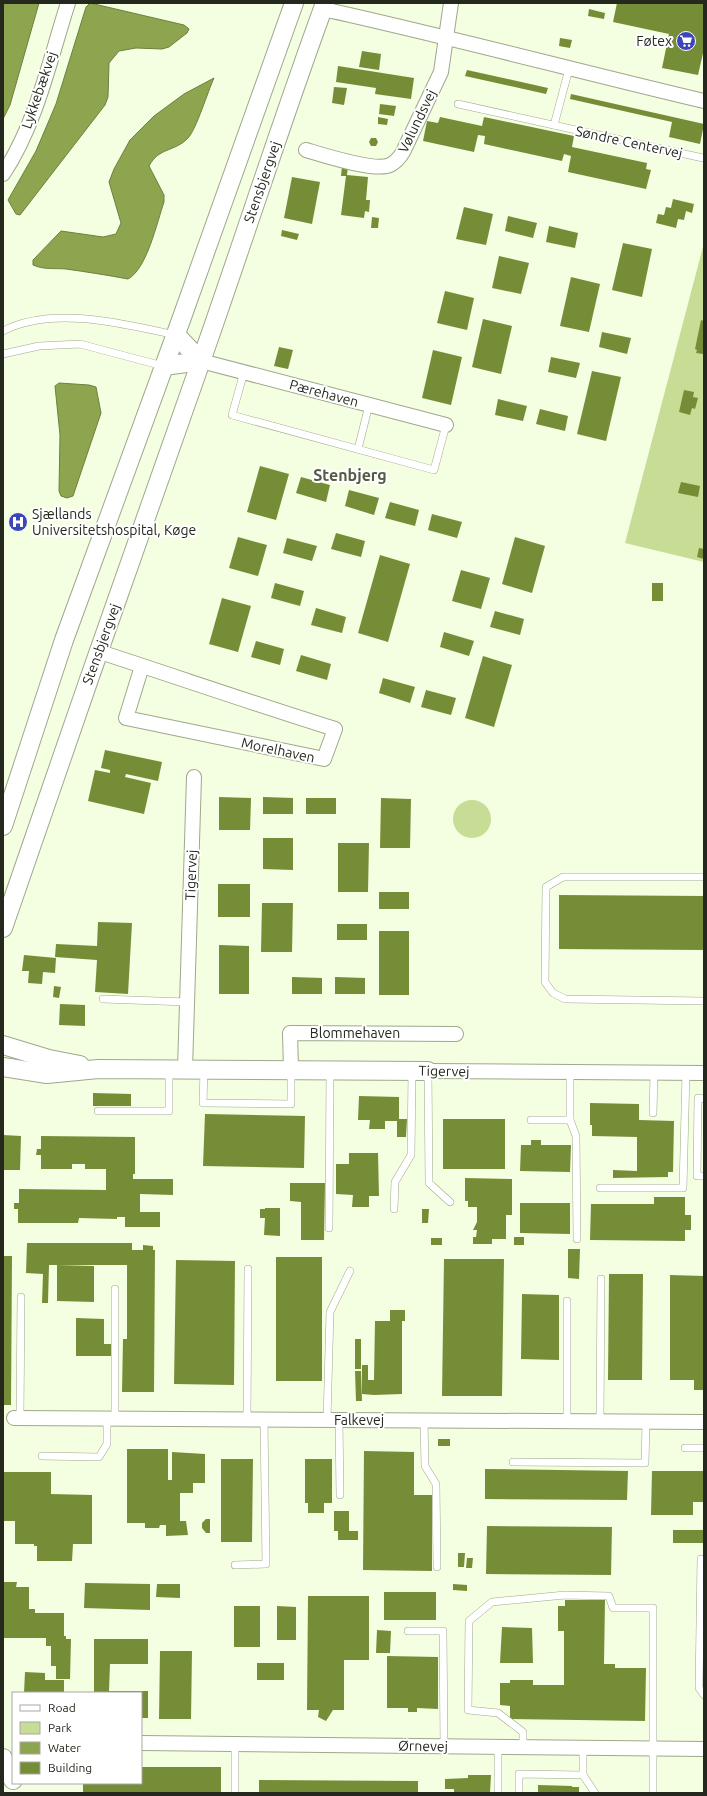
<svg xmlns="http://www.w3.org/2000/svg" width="707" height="1796" viewBox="0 0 707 1796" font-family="Ubuntu,sans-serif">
<rect width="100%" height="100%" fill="#f4fee0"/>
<g fill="#c7dd95">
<polygon points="704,243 704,562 625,543"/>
<circle cx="472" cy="819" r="19"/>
</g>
<g fill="#8da54f" stroke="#6e8040">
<polygon points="4,3 39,3 10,105 3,119 3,5"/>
<polygon points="90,3 184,25 189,29 187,33 169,47 162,49 136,48 119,51 109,63 108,97 105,105 20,215 16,214 8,200 36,151 56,104 86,7"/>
<path d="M214,78C208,91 196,130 188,138C175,152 159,147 149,166L164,195V202C157,222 147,269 128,279C107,275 87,272 66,269C55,268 44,270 33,265V260L61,231L103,237L116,234L121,223L109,182L114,169L130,140L154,116L184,94Z"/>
<polygon points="59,383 89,385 96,387 101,413 73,496 67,498 61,496 59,491 60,435 55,386"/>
</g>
<g fill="#768d37">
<polygon points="617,3 704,3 704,49 698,75 662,68 669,34 613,22"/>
<polygon points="589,9 605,13 604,19 588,16"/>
<polygon points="560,38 572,40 570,48 559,46"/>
<polygon points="362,51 381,54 379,70 359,67"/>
<polygon points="338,66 414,78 411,99 375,94 376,88 336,82"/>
<polygon points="467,70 548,88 546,94 465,76"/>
<polygon points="334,87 347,88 344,105 332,103"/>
<polygon points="571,94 704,124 700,144 669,137 672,122 570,99"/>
<polygon points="380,104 396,106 394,116 379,114"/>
<polygon points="378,117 388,119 387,125 378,124"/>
<polygon points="440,117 482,126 484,117 574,136 572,147 647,163 646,169 651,170 646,189 568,172 571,156 564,154 562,161 484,144 485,136 478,135 474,152 423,141 427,121 438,123"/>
<polygon points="371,138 376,138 378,142 376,146 371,146 369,142"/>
<polygon points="342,166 348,167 347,175 368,177 366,200 370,200 369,212 365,211 364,218 341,215 346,176 341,176"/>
<polygon points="292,177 320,182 312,224 284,218"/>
<polygon points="673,199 694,204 692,213 686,211 684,220 678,219 676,228 656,223 658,214 664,215 666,207 671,208"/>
<polygon points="464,207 493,214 486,245 456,239"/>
<polygon points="508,216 537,223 533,238 505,231"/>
<polygon points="372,217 379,218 378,228 371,228"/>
<polygon points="549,226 578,233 575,248 546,242"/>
<polygon points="282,230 299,234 297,240 281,236"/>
<polygon points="623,243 652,249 642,297 612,290"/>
<polygon points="499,256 529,263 521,294 492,288"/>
<polygon points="571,277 600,284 589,332 560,326"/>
<polygon points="445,291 474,298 467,330 437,323"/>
<polygon points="483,319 512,326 501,374 472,367"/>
<polygon points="701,320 704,321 703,354 696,353 697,350 695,349"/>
<polygon points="602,332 631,338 627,354 599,347"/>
<polygon points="279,347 293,350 288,369 274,366"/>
<polygon points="433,350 462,357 451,405 422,398"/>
<polygon points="551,357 580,363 576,378 548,372"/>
<polygon points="592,371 621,377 606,441 577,434"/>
<polygon points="684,390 694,392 693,397 698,398 695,409 692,408 690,415 679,412"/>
<polygon points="498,399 527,406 523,421 495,415"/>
<polygon points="540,409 568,416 565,431 536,424"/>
<polygon points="260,466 289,474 276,520 247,512"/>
<polygon points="301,477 330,485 326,502 296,493"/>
<polygon points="681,482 700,486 698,497 678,493"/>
<polygon points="349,490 379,498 374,515 345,506"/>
<polygon points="390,502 419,510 415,526 385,518"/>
<polygon points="432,514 462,522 457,538 428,530"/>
<polygon points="336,533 365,541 361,557 331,549"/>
<polygon points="238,537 267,545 258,576 229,568"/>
<polygon points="515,537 545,546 532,593 502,584"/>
<polygon points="287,538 317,546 312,561 283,553"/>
<polygon points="699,548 704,549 704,559 697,557"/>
<polygon points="380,555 410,564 388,642 358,633"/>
<polygon points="461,570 490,578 481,609 452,601"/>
<polygon points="275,583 304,591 300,606 271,598"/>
<rect x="652" y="583" width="11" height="18"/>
<polygon points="222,598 251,606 238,652 209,644"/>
<polygon points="316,608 346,617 342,633 311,625"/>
<polygon points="495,611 524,619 520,635 490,627"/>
<polygon points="444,632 474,641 469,656 440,647"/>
<polygon points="256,641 284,649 280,665 251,657"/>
<polygon points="301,655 331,664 327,680 296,671"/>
<polygon points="483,656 512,665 494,727 465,718"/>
<polygon points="383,678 415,687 410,703 379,693"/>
<polygon points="426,690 456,698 451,715 421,707"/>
<polygon points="105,750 162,762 158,781 126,774 125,777 151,783 144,814 88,801 95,770 110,773 110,770 101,768"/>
<polygon points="219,797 251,798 250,830 219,830"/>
<polygon points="263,797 293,798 293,814 263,814"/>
<rect x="306" y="798" width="30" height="16"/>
<polygon points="381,798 411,799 410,848 380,848"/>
<polygon points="263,838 293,838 293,870 263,869"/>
<polygon points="338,843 369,843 368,892 338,892"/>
<rect x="218" y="884" width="32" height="33"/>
<rect x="379" y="892" width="30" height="17"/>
<polygon points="559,895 704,896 704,950 559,949"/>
<polygon points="262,903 293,903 292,952 261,952"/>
<polygon points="98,922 132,923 128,994 95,992 97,960 55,957 56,944 97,946"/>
<rect x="337" y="924" width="30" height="16"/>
<rect x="379" y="931" width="30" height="64"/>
<polygon points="219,945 249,946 249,994 219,994"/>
<polygon points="24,955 56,958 55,973 43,972 42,984 28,983 29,971 22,971"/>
<polygon points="292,977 322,978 322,994 292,994"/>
<polygon points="335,977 365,978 365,994 335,994"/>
<polygon points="54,986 61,987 59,998 53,997"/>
<polygon points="60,1004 85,1005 85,1026 59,1025"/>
<polygon points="93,1093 131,1094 131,1106 93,1106"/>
<polygon points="359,1096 399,1097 399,1119 407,1119 406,1137 397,1137 397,1121 385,1121 385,1129 369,1129 370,1120 358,1120"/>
<polygon points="590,1103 639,1104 639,1120 674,1121 673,1172 668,1172 668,1177 613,1178 613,1170 637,1171 637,1137 592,1136 592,1125 590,1125"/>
<polygon points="205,1114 305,1116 304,1168 203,1166"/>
<rect x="443" y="1119" width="62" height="50"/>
<polygon points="3,1135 21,1136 20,1170 3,1170"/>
<polygon points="41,1136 135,1137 135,1174 133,1174 133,1179 173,1179 173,1195 140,1194 140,1212 160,1212 160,1227 125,1227 125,1217 117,1217 117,1219 79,1218 78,1223 18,1223 18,1209 14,1209 14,1203 19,1203 19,1189 106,1190 106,1169 85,1169 85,1164 72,1164 72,1169 41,1169 41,1155 36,1155 37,1149 41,1149"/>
<polygon points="531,1140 541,1140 541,1145 571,1145 570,1172 520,1171 521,1145 531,1145"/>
<polygon points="349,1153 378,1153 379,1196 369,1196 369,1207 352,1207 353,1195 336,1194 336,1164 349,1164"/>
<polygon points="465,1178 512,1179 512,1215 506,1215 506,1239 492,1239 492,1244 473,1244 473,1237 476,1237 477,1230 473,1230 477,1222 477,1207 468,1207 468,1201 465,1201"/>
<polygon points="290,1183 325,1183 324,1240 301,1240 301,1202 290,1201"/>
<polygon points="654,1197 685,1197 685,1215 691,1215 691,1230 685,1230 685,1241 590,1240 591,1204 654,1204"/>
<polygon points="520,1203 570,1203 570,1234 520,1233"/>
<polygon points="265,1208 280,1208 280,1236 264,1235 265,1218 260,1218 260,1209 265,1209"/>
<polygon points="422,1209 429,1209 428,1223 422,1223"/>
<rect x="514" y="1237" width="10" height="8"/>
<rect x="431" y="1238" width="11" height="7"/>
<polygon points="27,1243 132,1243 132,1250 143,1250 143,1245 153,1246 153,1250 155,1250 154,1392 122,1392 123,1339 127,1339 127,1265 49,1265 48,1303 42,1303 43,1274 26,1273"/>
<polygon points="568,1249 580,1249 579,1279 568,1278"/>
<polygon points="3,1256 12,1256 11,1405 3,1405"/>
<rect x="276" y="1257" width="46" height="124"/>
<polygon points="444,1259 504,1259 502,1396 442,1396"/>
<polygon points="176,1260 235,1261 234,1385 174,1384"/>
<polygon points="57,1265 94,1266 94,1302 57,1301"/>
<polygon points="609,1274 643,1274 642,1380 608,1380"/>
<polygon points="670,1275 704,1276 704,1390 694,1390 694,1380 670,1380"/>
<polygon points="522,1294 559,1295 559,1360 521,1359"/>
<polygon points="390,1310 405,1310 405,1321 402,1321 402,1394 374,1395 362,1394 362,1365 368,1365 368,1380 374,1380 375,1321 390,1321"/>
<polygon points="76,1318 104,1319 104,1344 111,1344 111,1356 76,1356"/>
<rect x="355" y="1339" width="6" height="30"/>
<polygon points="355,1371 361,1371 362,1401 356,1401"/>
<rect x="438" y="1439" width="12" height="7"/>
<polygon points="127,1449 168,1449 168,1480 172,1480 172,1452 205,1454 205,1483 193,1483 193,1493 180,1493 180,1521 186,1521 188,1535 166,1536 166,1525 160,1525 159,1528 145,1528 145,1523 127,1523"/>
<polygon points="364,1451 414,1452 414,1495 432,1495 432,1571 363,1570"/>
<polygon points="221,1459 253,1459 252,1542 221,1542"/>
<polygon points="305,1459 332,1459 332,1503 324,1503 324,1513 308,1513 308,1503 305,1503"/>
<polygon points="485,1469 628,1471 627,1500 485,1499"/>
<polygon points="652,1471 704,1471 704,1502 693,1502 693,1515 651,1515"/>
<polygon points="3,1472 51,1472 51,1494 92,1495 92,1544 73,1544 72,1561 37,1561 37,1546 34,1546 34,1544 15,1544 15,1521 3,1521"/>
<polygon points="334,1511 349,1511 349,1531 358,1531 358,1540 338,1540 338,1531 334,1531"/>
<polygon points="206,1519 210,1519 210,1533 206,1533 202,1528 202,1523"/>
<polygon points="487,1526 612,1527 611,1575 486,1574"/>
<rect x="673" y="1530" width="30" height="13"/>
<polygon points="458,1553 465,1553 464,1567 458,1567"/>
<polygon points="467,1558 473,1558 472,1568 466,1568"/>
<polygon points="3,1582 17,1582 16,1587 29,1587 29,1609 35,1609 35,1613 64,1613 64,1636 66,1636 66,1639 71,1639 70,1679 56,1679 56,1666 51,1666 51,1646 46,1646 46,1638 3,1638"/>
<polygon points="85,1583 150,1584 150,1610 84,1608"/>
<polygon points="157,1584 180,1584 180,1598 156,1597"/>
<polygon points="453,1584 467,1585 467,1591 453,1590"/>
<rect x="384" y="1592" width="52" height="28"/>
<polygon points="308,1596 369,1596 369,1660 344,1660 344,1710 333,1710 326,1721 318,1717 319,1710 307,1710"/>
<polygon points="565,1600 605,1600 604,1664 615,1664 615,1668 646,1668 645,1721 510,1719 510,1706 500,1705 500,1683 510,1683 510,1680 533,1680 533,1685 564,1685 564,1631 558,1631 558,1606 565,1606"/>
<rect x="234" y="1606" width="26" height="41"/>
<polygon points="277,1606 296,1607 296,1640 277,1640"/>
<polygon points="502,1627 532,1628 533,1663 500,1663"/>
<polygon points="377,1630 391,1631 390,1653 376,1653"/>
<polygon points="94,1639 148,1639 148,1664 110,1664 109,1691 148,1691 148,1718 141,1718 141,1693 94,1693"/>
<polygon points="160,1651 192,1651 191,1719 159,1719"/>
<polygon points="387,1656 438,1657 438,1709 417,1708 417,1712 408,1712 408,1708 387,1708"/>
<rect x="257" y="1663" width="27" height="17"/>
<polygon points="25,1672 45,1673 45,1680 64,1680 64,1693 24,1693"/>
<polygon points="141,1767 221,1767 221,1793 83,1793 83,1783 141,1783"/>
<polygon points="468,1775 491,1775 490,1793 454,1793 454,1789 445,1789 445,1779 468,1778"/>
<polygon points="259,1780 418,1781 418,1793 259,1793"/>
<polygon points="538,1785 572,1786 572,1787 579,1787 579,1793 538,1793"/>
</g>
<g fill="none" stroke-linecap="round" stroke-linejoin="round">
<defs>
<g id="service">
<polyline points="458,104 703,158"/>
<polyline points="554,125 569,69"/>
<path d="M3,331C52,305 124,324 176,335"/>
<polyline points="3,354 39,346 80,344 163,366"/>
<polyline points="244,372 232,415 434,470 446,425"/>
<polyline points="358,449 369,405"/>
<polyline points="704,877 563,877 546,887 545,982 553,993 565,999 704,1001"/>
<polyline points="103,999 187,1002"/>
<polyline points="204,1070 203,1103 291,1104 291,1070"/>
<polyline points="428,1071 429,1183 450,1202"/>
<polyline points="704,1099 698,1098 697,1176 704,1176"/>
<polyline points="98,1111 169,1111 169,1069"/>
<polyline points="653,1113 654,1073"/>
<polyline points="531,1120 570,1120 570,1072"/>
<polyline points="570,1120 576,1136 577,1239"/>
<polyline points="600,1188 683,1188 686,1073"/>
<polyline points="394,1209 395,1182 411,1155 412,1071"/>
<polyline points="329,1228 330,1070"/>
<polyline points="20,1418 21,1297"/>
<polyline points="115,1419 115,1289"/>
<polyline points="247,1420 248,1269"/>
<polyline points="327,1420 330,1312 350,1271"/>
<polyline points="339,1420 340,1495"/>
<polyline points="424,1420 425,1466 436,1484 437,1567"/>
<polyline points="567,1421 567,1301"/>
<polyline points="600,1421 601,1279"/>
<polyline points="685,1448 704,1448"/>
<polyline points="42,1456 99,1457 107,1444 107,1419"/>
<polyline points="513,1462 645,1463 646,1422"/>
<polyline points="701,1559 699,1688 704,1695"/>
<polyline points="235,1565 266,1564 264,1420"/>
<polyline points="408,1631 443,1631 444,1746"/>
<polyline points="498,1746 498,1793"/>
<polyline points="523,1747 523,1732 498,1713 468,1710 469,1621 492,1602 565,1595 609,1596 613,1608 653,1608 653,1793"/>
<polyline points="583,1747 583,1775 595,1793"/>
<polyline points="235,1793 235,1744"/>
<polyline points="519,1793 519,1774 583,1775"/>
</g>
<g id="minor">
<path d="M323,9C450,37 577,71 704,101"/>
<path d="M306,150C323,155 375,172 390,165C396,162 400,157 403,152L441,72L451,3"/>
<path d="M3,174C36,125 50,59 68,3"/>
<polyline points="201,361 446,425"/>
<path d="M97,651C177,677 255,704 335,729L324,759L126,718L142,666"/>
<polyline points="185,1069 194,777"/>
<polyline points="291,1070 290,1033 456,1034"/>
<polyline points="428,1071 704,1073"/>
<polyline points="14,1418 704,1422"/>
<polyline points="141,1743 704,1749"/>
</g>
<g id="tertiary">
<polyline points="176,335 201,361"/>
<polyline points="164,366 201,361"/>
<polyline points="3,826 64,640 181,320 294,3"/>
<path d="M3,928C69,734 138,540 206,347C246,233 283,117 325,3"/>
<polyline points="3,1045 49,1059 80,1065"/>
<polyline points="3,1067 47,1074 98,1069 428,1071"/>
<polyline points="3,1758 13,1780"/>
</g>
</defs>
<use href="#service" stroke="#9ea88c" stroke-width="8"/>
<use href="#minor" stroke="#9ea88c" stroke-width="16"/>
<use href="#tertiary" stroke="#9ea88c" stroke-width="20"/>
<use href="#service" stroke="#fff" stroke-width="7"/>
<use href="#minor" stroke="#fff" stroke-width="14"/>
<use href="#tertiary" stroke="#fff" stroke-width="18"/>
</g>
<defs>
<symbol id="supermarket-disc" viewBox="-11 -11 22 22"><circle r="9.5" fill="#3a46ba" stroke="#fff"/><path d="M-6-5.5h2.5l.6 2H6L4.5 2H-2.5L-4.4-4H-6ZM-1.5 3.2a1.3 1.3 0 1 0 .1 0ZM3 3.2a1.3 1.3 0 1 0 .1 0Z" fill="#fff"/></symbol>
<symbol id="hospital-disc" viewBox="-11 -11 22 22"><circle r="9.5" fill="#3a46ba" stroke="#fff"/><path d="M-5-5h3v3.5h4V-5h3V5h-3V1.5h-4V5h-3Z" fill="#fff"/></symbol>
</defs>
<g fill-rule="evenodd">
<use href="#supermarket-disc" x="675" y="30" width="22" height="22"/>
<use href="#hospital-disc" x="7" y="511" width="22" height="22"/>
</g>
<g text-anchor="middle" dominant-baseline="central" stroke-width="4" stroke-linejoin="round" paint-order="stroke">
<g font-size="14" fill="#24281d" stroke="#fff" text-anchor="end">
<text x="672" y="41">Føtex</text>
<text x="32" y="514" text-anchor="start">Sjællands<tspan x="32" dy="16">Universitetshospital, Køge</tspan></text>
</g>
<g font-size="14" fill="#24281d" stroke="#fff">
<text transform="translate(39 90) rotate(-71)">Lykkebækvej</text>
<text transform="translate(417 121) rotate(-64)">Vølundsvej</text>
<text transform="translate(629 142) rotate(12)">Søndre Centervej</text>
<text transform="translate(262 182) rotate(-71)">Stensbjergvej</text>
<text transform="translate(324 393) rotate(15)">Pærehaven</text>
<text transform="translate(101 644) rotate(-70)">Stensbjergvej</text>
<text transform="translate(278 750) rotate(12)">Morelhaven</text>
<text transform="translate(191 875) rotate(-88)">Tigervej</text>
<text x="355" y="1033">Blommehaven</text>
<text transform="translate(444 1071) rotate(1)">Tigervej</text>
<text x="359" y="1420">Falkevej</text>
<text transform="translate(423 1746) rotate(1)">Ørnevej</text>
</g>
<g font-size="16" font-weight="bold" fill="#535b42" stroke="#fff">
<text x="350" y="475">Stenbjerg</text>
</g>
</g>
<rect width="707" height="1796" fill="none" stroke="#24281d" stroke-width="8"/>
<rect x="12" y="1692" width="130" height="92" fill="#ffffff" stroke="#a7a9a5"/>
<rect x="20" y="1705" width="20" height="6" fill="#ffffff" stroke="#a7a9a5"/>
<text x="48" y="1712" font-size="12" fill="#24281d">Road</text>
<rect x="20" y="1722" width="20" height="12" fill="#c7dd95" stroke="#a7a9a5"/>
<text x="48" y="1732" font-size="12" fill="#24281d">Park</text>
<rect x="20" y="1742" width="20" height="12" fill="#8da54f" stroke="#a7a9a5"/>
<text x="48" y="1752" font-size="12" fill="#24281d">Water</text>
<rect x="20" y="1762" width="20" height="12" fill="#768d37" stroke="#a7a9a5"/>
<text x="48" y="1772" font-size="12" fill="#24281d">Building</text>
</svg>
